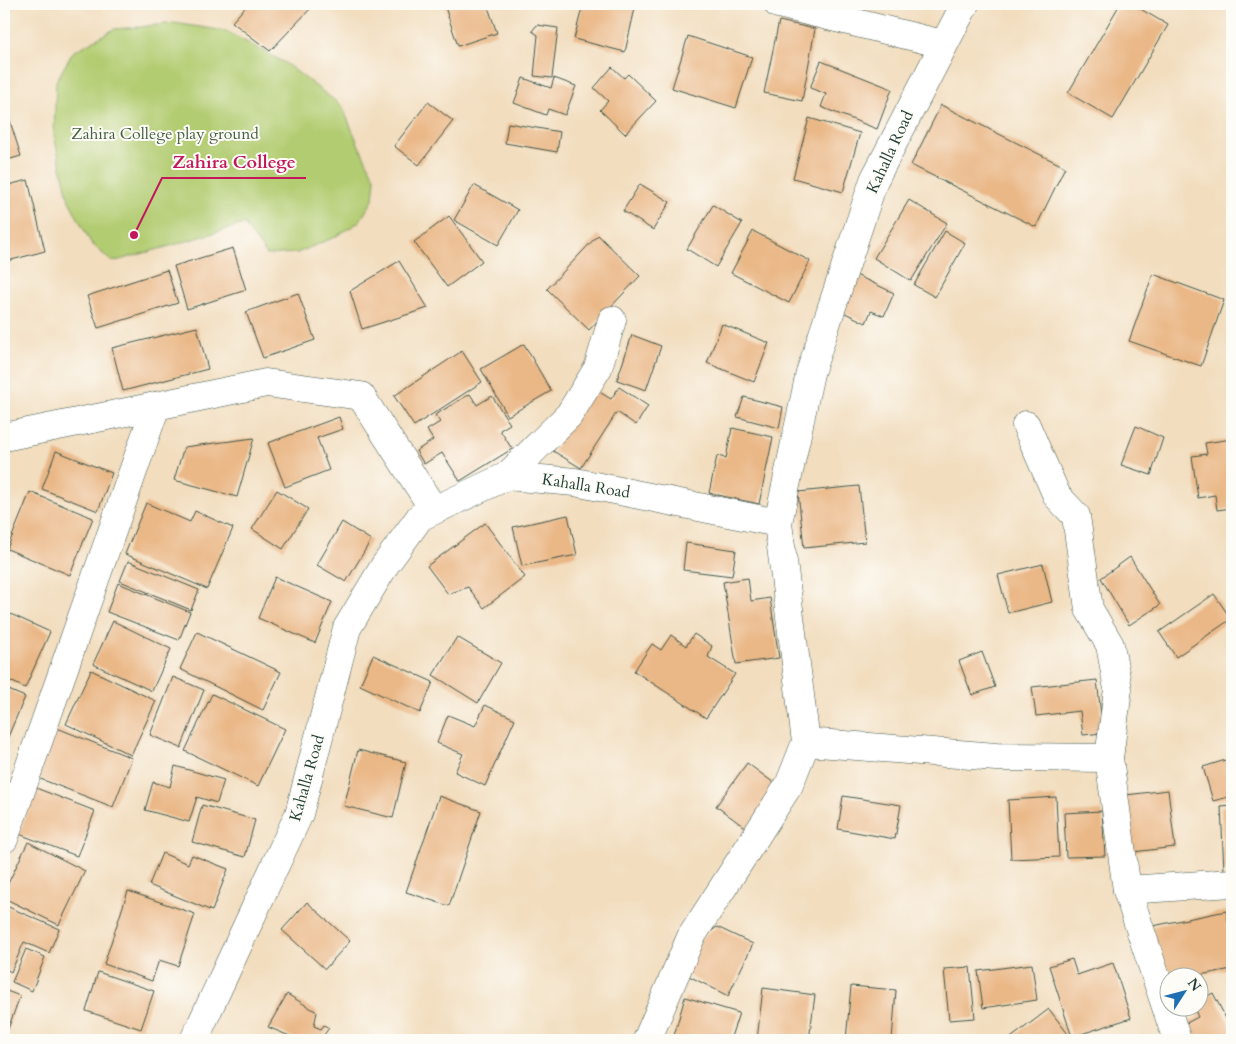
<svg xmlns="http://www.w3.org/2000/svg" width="1236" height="1044" viewBox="0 0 1236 1044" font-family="Cardo,serif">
<rect width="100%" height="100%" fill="#fdfcf7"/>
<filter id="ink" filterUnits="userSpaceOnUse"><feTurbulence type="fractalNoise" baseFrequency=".02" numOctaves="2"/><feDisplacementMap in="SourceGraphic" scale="10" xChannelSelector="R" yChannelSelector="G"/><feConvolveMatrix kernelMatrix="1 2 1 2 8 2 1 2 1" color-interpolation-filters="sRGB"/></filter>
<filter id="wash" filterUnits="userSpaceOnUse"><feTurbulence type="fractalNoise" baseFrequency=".0096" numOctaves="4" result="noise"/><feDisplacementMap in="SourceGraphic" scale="20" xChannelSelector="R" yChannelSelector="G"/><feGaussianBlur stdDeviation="1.12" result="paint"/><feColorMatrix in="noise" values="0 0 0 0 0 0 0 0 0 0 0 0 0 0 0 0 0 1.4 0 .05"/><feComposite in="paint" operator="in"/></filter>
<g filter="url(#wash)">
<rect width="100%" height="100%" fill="#f2ddbe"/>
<polygon fill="#b2cc71" stroke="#688452" points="174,23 226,31 285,63 342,106 359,146 375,178 373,200 359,222 335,237 297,253 267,255 244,224 177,244 112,262 91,243 69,201 54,136 56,81 73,52 114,29 140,27"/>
<g id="blocks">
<g fill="#eab786">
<polygon points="248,4 306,4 311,8 270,51 232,22"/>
<polygon points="444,4 487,4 497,33 458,46"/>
<polygon points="583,4 636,4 625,52 574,39"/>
<polygon points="1120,4 1132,4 1168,25 1113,119 1068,93"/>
<polygon points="779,21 815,29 802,101 764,93"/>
<polygon points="537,25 558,28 552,78 534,76 538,35 532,31"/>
<polygon points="688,36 752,57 736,108 672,88"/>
<polygon points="821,61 892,89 877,129 821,107 826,94 810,88"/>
<polygon points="612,67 624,78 628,74 656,101 625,134 600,110 608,101 594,88"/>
<polygon points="523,78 551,88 554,78 576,86 565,115 548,109 546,115 514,103"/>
<polygon points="428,102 453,121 419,165 394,146"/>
<polygon points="941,105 1065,167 1036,227 911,165"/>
<polygon points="9,118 21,156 4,161 4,120"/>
<polygon points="809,118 860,133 843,192 793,178"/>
<polygon points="508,123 560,132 557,152 505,143"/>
<polygon points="28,180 45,251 4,262 4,186"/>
<polygon points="640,184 670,202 653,230 623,211"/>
<polygon points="474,185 518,210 498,245 454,220"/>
<polygon points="909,200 947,223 911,281 874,258"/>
<polygon points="713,205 742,223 716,267 687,249"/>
<polygon points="449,216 482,261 447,287 414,242"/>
<polygon points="753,231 810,261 789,303 731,273"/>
<polygon points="945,231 965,243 935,297 914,285"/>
<polygon points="598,235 640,276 589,330 547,289"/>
<polygon points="233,248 246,290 187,309 174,266"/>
<polygon points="399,261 428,308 362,329 350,291"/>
<polygon points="167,270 178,303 98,328 87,296"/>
<polygon points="1153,274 1224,300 1201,366 1129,341"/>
<polygon points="856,275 894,293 884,316 871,311 866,323 841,311"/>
<polygon points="298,293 315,340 263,358 246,312"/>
<polygon points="722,324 769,343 754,382 707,363"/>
<polygon points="197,327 208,369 123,391 112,348"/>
<polygon points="632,335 661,346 646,390 617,380"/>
<polygon points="524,344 551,391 508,416 481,369"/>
<polygon points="462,351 482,382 414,426 394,396"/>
<polygon points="619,387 648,406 636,425 617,412 581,468 553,451 593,388 611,399"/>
<polygon points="470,394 477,405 492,396 510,424 500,430 512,449 460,481 442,453 424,464 416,451 433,440 427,430 440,422 435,415"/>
<polygon points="744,397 783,407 779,428 737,417"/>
<polygon points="339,417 343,429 317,438 329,470 285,487 268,443"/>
<polygon points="1136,426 1163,438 1151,475 1121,465"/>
<polygon points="732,428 773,437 759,504 709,493 717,456 726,458"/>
<polygon points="254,438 237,497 174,480 184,447"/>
<polygon points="1232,439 1232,508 1217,510 1215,495 1198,498 1192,456 1207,454 1205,443"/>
<polygon points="56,451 112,473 98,511 42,489"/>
<polygon points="859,486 865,542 804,548 798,492"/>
<polygon points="277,490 308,509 283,549 252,529"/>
<polygon points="30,492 93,518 70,575 7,549"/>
<polygon points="146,503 190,522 195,511 233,528 207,589 125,554"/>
<polygon points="568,515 577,555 522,566 513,527"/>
<polygon points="342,522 371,540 346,582 317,565"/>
<polygon points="485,523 525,577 484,608 468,587 448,594 427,566"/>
<polygon points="686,543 736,550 732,576 683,570"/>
<polygon points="1130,557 1160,605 1129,625 1101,578"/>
<polygon points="128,561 199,590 191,610 120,581"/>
<polygon points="1043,564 1052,602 1008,613 998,575"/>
<polygon points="275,577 332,602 315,643 258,618"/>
<polygon points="748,578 751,601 770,598 779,658 736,664 723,582"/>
<polygon points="118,583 190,612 179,640 107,612"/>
<polygon points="1214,594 1231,619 1176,657 1159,632"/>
<polygon points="4,611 50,632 25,688 4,678"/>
<polygon points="113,621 171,649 152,691 93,664"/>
<polygon points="197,632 281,672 263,710 180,669"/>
<polygon points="694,634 712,646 708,657 735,674 706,718 634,671 652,644 661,650 671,635 686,646"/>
<polygon points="457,637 501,663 478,703 433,675"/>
<polygon points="982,652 995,687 972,695 959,661"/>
<polygon points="373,655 433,682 420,713 360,685"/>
<polygon points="91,670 156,701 131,755 66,724"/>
<polygon points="173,677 204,690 181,748 150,735"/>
<polygon points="1097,680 1103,733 1083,735 1080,711 1036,716 1032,687"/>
<polygon points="4,688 25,697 4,746"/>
<polygon points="212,694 285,729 258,786 185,751"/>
<polygon points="485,705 515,719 485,786 455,772 463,754 437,743 448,715 475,726"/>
<polygon points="57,728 132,758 113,807 38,778"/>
<polygon points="358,750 406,762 393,818 344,806"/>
<polygon points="1232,758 1232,796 1213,801 1203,767"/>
<polygon points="747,763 778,786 747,829 716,806"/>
<polygon points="175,766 224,780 217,803 197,797 189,822 145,810 153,782 170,787"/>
<polygon points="36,788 95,811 77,856 19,834"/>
<polygon points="1168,790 1175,847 1133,852 1126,795"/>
<polygon points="439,796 481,811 449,906 406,892"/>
<polygon points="843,796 901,805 895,839 838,829"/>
<polygon points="1056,797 1059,857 1011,859 1008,800"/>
<polygon points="202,805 255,820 245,857 192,842"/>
<polygon points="1232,806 1232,871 1224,871 1221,807"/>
<polygon points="1102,811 1105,856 1066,857 1064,813"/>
<polygon points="28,842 85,871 59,925 4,898 4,892"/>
<polygon points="162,853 188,864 192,855 228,869 212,911 149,885"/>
<polygon points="128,891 195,914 178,966 159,960 152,981 104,964"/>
<polygon points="307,902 350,941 325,969 282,930"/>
<polygon points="4,905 59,929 49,953 24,942 11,972 4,968"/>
<polygon points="1226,911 1232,941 1232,969 1194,976 1168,976 1148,927"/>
<polygon points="717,927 753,944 728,996 683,973 700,939"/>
<polygon points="26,949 45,957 32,991 12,982"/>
<polygon points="1072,959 1077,975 1113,963 1131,1018 1072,1037 1049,966"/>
<polygon points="1032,964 1037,1000 983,1008 978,971"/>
<polygon points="970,967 975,1018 949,1020 944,969"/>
<polygon points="98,972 154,991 141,1029 86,1011"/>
<polygon points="851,986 896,990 892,1040 846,1040"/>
<polygon points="763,988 815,995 809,1040 757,1040"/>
<polygon points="4,990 20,996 4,1040"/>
<polygon points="1213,993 1232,1030 1232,1040 1185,1040 1179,1027 1198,1017 1193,1006 1198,1006 1198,1001"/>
<polygon points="287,994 317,1012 314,1026 321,1029 324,1025 329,1028 320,1040 313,1040 307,1037 304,1040 299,1040 268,1027"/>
<polygon points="685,997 739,1013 730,1040 676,1040 673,1039"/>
<polygon points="1049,1009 1071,1038 1069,1040 1008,1040"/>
</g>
</g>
</g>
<g filter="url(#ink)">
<use href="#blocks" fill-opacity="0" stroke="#3f5549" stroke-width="1"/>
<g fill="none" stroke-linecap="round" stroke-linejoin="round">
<defs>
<g id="minor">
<polyline points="778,4 943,44"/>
<polyline points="156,406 266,383 361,396 434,510"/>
<polyline points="1026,425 1057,496 1076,516 1089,609 1110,645 1118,689 1109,758 1127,890 1177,1040"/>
<polyline points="4,437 156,406 4,839"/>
<polyline points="507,476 569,415 598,368 612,320"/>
<polyline points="806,742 996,757 1109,758"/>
<polyline points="1127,890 1232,883"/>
<polyline points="194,1040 299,814 347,628 385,565 420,517 507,476 575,482 778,523 810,373 874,180 965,4"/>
<polyline points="647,1040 691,937 789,785 806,742 778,523"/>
</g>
</defs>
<use href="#minor" stroke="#3f5549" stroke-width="29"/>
<use href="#minor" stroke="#fff" stroke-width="28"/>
</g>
</g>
<g text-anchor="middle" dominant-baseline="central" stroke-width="4" stroke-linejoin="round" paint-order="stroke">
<g font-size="16" fill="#446143" stroke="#fdfcf7">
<text x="165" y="134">Zahira College play ground</text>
</g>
<g font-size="16" fill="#1f3d34" stroke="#fdfcf7">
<text transform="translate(890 152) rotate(-65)">Kahalla Road</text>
<text transform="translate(586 486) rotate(9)">Kahalla Road</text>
<text transform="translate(307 778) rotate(-74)">Kahalla Road</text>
</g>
</g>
<path fill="none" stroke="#c2185b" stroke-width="2" d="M134 235L162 178H306"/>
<circle fill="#c2185b" stroke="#fdfcf7" stroke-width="2" cx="134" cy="235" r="5"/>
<g font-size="18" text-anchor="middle" font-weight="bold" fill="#c2185b" stroke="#fdfcf7" stroke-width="4" stroke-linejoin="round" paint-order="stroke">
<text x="234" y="168">Zahira College</text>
</g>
<rect width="1236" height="1044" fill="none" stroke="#fdfcf7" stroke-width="20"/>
<g transform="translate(1184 992) rotate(54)"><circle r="24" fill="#fdfcf7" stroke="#a4b0a9"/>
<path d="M0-4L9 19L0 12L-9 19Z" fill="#1f6fb2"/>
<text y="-8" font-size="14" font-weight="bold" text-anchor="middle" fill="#1f3d34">N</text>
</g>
</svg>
